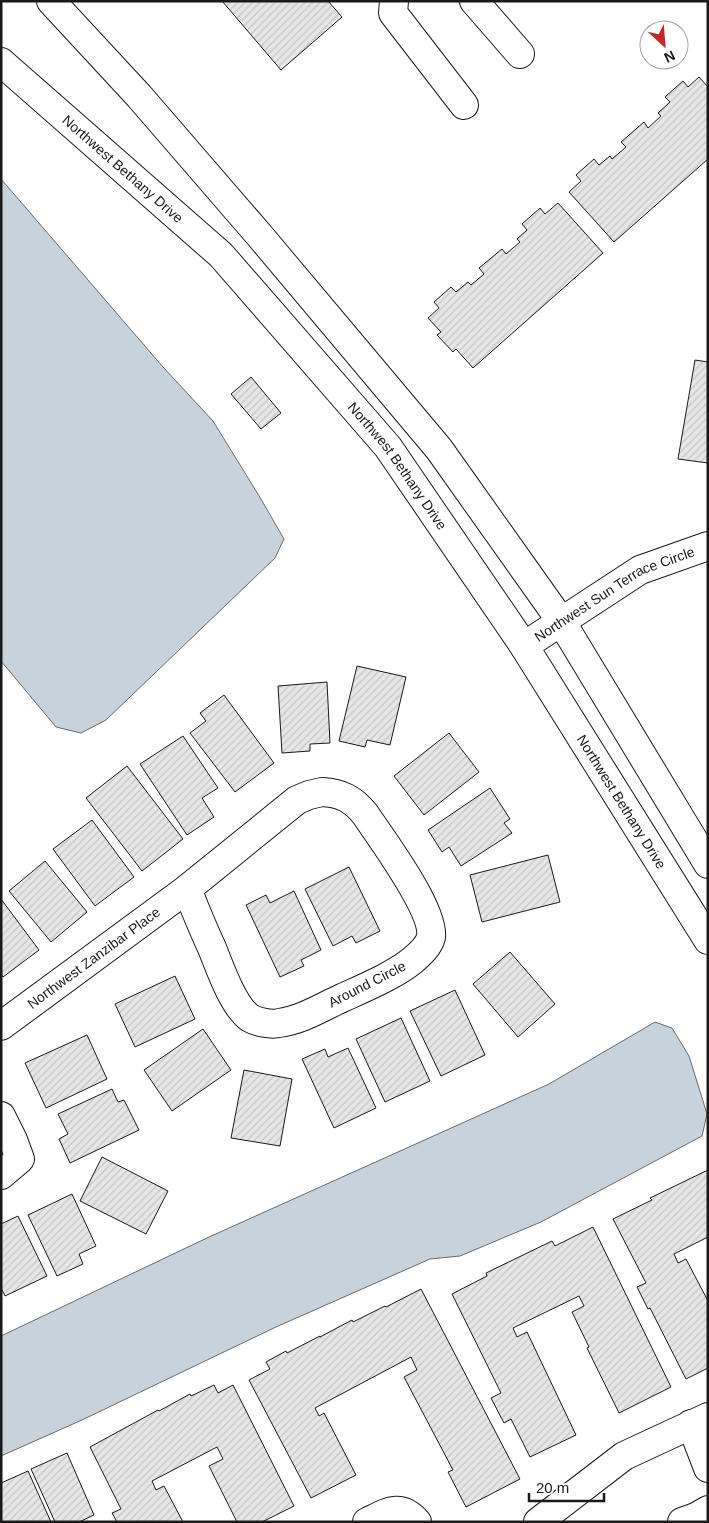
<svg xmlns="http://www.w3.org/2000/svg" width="709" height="1523" viewBox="0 0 709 1523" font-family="Arial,sans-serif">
<defs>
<pattern id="building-hatch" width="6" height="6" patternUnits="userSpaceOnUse" patternTransform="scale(1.25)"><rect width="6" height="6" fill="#e6e6e6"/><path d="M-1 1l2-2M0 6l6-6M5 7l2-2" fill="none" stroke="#c5c5c5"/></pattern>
</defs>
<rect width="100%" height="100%" fill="#fff"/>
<g fill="#c6d2dc" stroke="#6a6a6a">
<polygon points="1,179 163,367 213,421 261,499 284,539 275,558 106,720 81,733 56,727 1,661"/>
<polygon points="655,1022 672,1028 689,1056 707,1114 702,1136 541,1222 460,1256 430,1259 276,1327 82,1420 1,1456 1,1336 209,1237 549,1084"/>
</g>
<g fill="url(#building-hatch)" stroke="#1a1a1a">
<polygon points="222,1 328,1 342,17 281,70"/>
<polygon points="699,77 708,87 708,159 614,242 569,192 581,181 576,175 594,159 599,165 610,156 612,159 626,147 621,142 644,122 648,128 661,116 658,113 670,102 665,97 683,81 688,87"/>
<polygon points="558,203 603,253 473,368 456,349 453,352 437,335 441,332 428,318 439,308 434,302 451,287 456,292 468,282 471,285 484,274 479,268 502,249 506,254 520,242 517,239 527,230 522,224 540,208 545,214"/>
<polygon points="695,360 708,362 708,463 678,459"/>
<polygon points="251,377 281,413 261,429 231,394"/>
<polygon points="357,666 406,677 390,745 367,740 365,747 339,741"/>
<polygon points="327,682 330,743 310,744 310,751 282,753 278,686"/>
<polygon points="224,695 274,763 235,792 190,733 206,721 200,713"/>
<polygon points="449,733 479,772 424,815 394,776"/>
<polygon points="183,736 218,788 202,798 214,817 187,835 140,764"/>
<polygon points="127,766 183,839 142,871 86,798"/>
<polygon points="490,788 510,819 504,823 512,833 461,866 449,847 442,852 428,830"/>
<polygon points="92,820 134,877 95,906 53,849"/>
<polygon points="548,855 560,902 482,922 470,875"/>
<polygon points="45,861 87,912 51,942 9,891"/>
<polygon points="349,867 380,931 356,943 352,936 333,946 305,889"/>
<polygon points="294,891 321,950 301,960 304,966 280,977 246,905 266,895 270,903"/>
<polygon points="1,899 39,950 3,977 1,974"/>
<polygon points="510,952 555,1004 518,1037 473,984"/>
<polygon points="175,976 195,1019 135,1047 115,1004"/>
<polygon points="455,990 485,1055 441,1076 410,1011"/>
<polygon points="401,1018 430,1081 385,1102 356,1039"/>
<polygon points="203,1029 231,1070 172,1111 144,1070"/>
<polygon points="87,1035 107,1079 46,1108 25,1063"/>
<polygon points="348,1048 376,1108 334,1128 302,1059 325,1049 328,1057"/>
<polygon points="244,1070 292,1079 280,1146 231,1138"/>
<polygon points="112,1089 118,1102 124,1100 139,1130 70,1163 59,1139 68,1134 58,1114"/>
<polygon points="102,1157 168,1191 146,1234 80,1201"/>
<polygon points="708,1170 708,1237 674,1254 678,1263 686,1259 708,1301 708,1368 686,1379 650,1308 648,1309 637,1287 646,1283 613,1219 652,1200 650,1198"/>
<polygon points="72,1194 96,1246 79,1254 83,1264 57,1276 28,1215"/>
<polygon points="18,1216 47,1276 5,1296 1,1288 1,1224"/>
<polygon points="593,1227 671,1387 619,1413 587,1348 589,1347 572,1312 584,1306 579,1296 513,1328 517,1337 527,1332 576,1435 530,1457 511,1419 504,1423 491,1398 501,1393 452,1294 487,1276 486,1273 552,1241 555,1246"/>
<polygon points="421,1289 520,1479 466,1507 448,1472 453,1470 404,1377 417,1370 411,1357 315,1408 319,1416 324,1413 356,1475 311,1498 249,1380 270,1369 266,1362 286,1351 287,1353 320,1336 320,1337 352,1320 353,1322 385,1306 386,1307"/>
<polygon points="214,1385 218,1393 233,1385 294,1506 262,1522 237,1522 209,1466 223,1459 217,1447 152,1481 156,1490 164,1486 183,1522 117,1522 112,1513 121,1509 90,1447 158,1410 159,1411 190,1394 191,1396"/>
<polygon points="67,1453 94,1515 79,1522 55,1522 31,1469"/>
<polygon points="28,1471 51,1522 1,1522 1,1483"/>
</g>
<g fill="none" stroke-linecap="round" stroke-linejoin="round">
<defs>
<g id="minor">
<polyline points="51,1 139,96 260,236 439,449 561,621 708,864"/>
<polyline points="394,1 393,13 464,105"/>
<polyline points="474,1 520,54"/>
<path id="s1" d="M1,62L221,255L388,447L524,646L708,940"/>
<path id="s2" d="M524,646L640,570L708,546"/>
<path d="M322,792C341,793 353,799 365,814C381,838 435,910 431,937C429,946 420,954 413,960C395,975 364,988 342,998C322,1007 302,1020 279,1023C271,1025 257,1022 250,1018C233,1006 220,968 212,948C203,929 195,909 187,889L297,800L309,795Z"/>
<path id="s3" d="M1,1026L187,889"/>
<polyline points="1,1116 13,1140 20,1159 1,1175"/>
<polyline points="691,1424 708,1468"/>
<path d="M367,1522C386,1513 400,1502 417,1522"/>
<polyline points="538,1522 624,1456 708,1417"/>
<polyline points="682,1522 696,1517 708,1510"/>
</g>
</defs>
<use href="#minor" stroke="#1a1a1a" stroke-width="30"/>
<use href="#minor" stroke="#fff" stroke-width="28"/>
</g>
<g text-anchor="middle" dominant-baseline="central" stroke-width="4" stroke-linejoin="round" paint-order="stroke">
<g font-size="14" fill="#1a1a1a" stroke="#fff">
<text stroke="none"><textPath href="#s1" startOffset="162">Northwest Bethany Drive</textPath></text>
<text stroke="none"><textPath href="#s1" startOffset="568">Northwest Bethany Drive</textPath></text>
<text stroke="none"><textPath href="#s2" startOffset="105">Northwest Sun Terrace Circle</textPath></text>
<text stroke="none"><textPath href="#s1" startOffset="972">Northwest Bethany Drive</textPath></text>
<text stroke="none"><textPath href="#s3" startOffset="115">Northwest Zanzibar Place</textPath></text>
<text transform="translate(367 984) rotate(-27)">Around Circle</text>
</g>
</g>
<rect width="709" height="1523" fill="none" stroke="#1a1a1a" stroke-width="5"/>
<g transform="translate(664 45) rotate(154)"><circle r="24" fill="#ffffff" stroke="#a3a3a3"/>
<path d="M0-4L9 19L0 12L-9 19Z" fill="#c62828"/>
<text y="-8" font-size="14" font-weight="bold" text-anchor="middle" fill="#1a1a1a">N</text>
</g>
<path d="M529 1493v8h75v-8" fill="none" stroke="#1a1a1a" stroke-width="2.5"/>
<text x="536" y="1493" font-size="15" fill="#1a1a1a" stroke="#ffffff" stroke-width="4" paint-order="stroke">20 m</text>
</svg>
